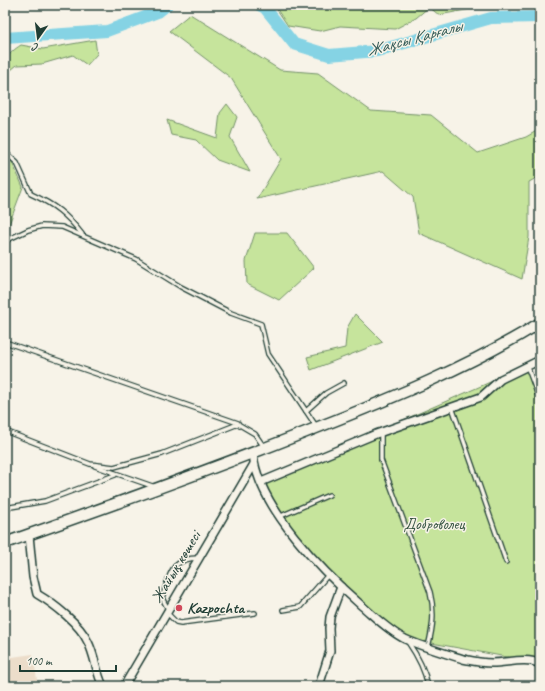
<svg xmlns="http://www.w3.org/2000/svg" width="545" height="691" viewBox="0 0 545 691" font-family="Caveat,sans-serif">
<rect width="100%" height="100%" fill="#f7f3e8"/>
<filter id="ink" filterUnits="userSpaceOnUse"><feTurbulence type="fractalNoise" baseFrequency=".025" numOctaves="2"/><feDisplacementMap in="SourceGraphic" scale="8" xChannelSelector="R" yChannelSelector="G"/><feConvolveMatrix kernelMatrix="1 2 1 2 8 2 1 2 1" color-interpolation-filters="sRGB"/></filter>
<g filter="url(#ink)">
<polygon fill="#ecddca" points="5,622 12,657 33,654 38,686 5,686"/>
<g fill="#c6e49c" stroke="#729068">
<polygon points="274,5 467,5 471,9 439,15 429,7 416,18 395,29 340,26 320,31 288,26"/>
<polygon points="190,14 280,70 318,73 371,111 431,115 478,153 526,137 540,129 540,176 529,182 529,237 522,279 419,233 413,197 383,171 257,199 281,159 231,78 169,31"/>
<path d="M95,40L97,54L87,65L73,55L42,64L17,65L5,75C5,59 7,54 21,45L43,49Z"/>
<polygon points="227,104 237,117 230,137 250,172 217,160 196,140 171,135 167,120 217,138 220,113"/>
<polygon points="5,155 11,160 23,187 5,235"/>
<polygon points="255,233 287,233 314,268 279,300 247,284 246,261"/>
<polygon points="355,314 383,342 311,370 307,357 345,348 347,328"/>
<polygon points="527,366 540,398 540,666 539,663 405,638 328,575 281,516 261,482"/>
</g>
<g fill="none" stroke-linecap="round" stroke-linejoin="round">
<g stroke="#85d3e4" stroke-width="12">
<polyline points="259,5 265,8 294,44 329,55 377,51 491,18 540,17"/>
<polyline points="5,38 107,31 158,12 167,5"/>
</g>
<defs>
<g id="lane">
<path d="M5,152L17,163L31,194C55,205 66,214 82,234"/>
<polyline points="5,241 28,230 42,226 62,227 136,259 181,287 231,313 261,324 268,354 316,426"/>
<polyline points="5,342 238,423"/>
<polyline points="527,366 540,401"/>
<polyline points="452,407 506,562"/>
<polyline points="306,411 326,393 344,383"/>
<polyline points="5,431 90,464 114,467 162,454 238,424 255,434 264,447"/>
<path d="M381,432V460L430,592C435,612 433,627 428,647"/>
<polyline points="95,466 155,487"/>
<polyline points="5,508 45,501 115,475"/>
<polyline points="281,516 329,495"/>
<path d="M168,609L162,598C170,575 170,558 199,558"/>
<polyline points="283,610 300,607 328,575"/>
<polyline points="167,613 176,622 181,623 255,613"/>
<path d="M408,642C417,655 425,670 428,686"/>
</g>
<g id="street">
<path d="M253,454C258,507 323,572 362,606C375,617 389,631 405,639C423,647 444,653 463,659C472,661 482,663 492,663C508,663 526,657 540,664"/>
<polyline points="261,482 376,434 481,397 501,379 540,360"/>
<path d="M29,535L33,577L37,594C54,604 80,624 88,642C95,656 96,672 103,686"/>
<polyline points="124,686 254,464"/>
<polyline points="319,686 330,651 329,628 330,617 341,587"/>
</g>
<path id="secondary" d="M5,543C109,506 214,469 316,428C393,398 470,366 540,323"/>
</defs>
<use href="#lane" stroke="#1f3d34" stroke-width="6"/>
<use href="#street" stroke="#1f3d34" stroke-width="10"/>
<use href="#secondary" stroke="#1f3d34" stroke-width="13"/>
<use href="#lane" stroke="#f7f3e8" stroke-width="3.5"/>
<use href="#street" stroke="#f7f3e8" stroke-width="7"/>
<use href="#secondary" stroke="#f7f3e8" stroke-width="10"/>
</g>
</g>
<circle fill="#d1495b" stroke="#f7f3e8" stroke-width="1.5" cx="179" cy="608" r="4"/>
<g text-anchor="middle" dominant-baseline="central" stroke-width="3" stroke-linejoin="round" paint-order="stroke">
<g font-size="16" fill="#385644" stroke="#f7f3e8">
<text x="434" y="524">Доброволец</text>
</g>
<g font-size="16" fill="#1f3d34" stroke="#f7f3e8">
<text transform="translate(176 567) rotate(-59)">Жайық көшесі</text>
</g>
<g font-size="16" font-weight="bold" fill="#1f3d34" stroke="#f7f3e8" text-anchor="start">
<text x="187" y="608">Kazpochta</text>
</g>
<g font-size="17" font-style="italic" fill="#335b57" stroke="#f7f3e8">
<text transform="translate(414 38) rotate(-15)">Жақсы Қарғалы</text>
</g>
</g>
<rect width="545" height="691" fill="none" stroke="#f7f3e8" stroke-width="20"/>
<rect x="10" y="10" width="525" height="671" fill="none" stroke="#1f3d34" stroke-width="1.5" filter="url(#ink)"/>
<g transform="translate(38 38) rotate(194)" stroke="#f7f3e8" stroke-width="3" paint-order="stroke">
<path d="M0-3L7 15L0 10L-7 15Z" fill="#1f3d34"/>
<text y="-6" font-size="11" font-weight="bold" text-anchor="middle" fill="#1f3d34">С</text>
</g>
<path d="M20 665v6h96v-6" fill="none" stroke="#1f3d34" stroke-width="2"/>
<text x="26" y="665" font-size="12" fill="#1f3d34" stroke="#f7f3e8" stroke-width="3" paint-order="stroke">100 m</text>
</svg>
